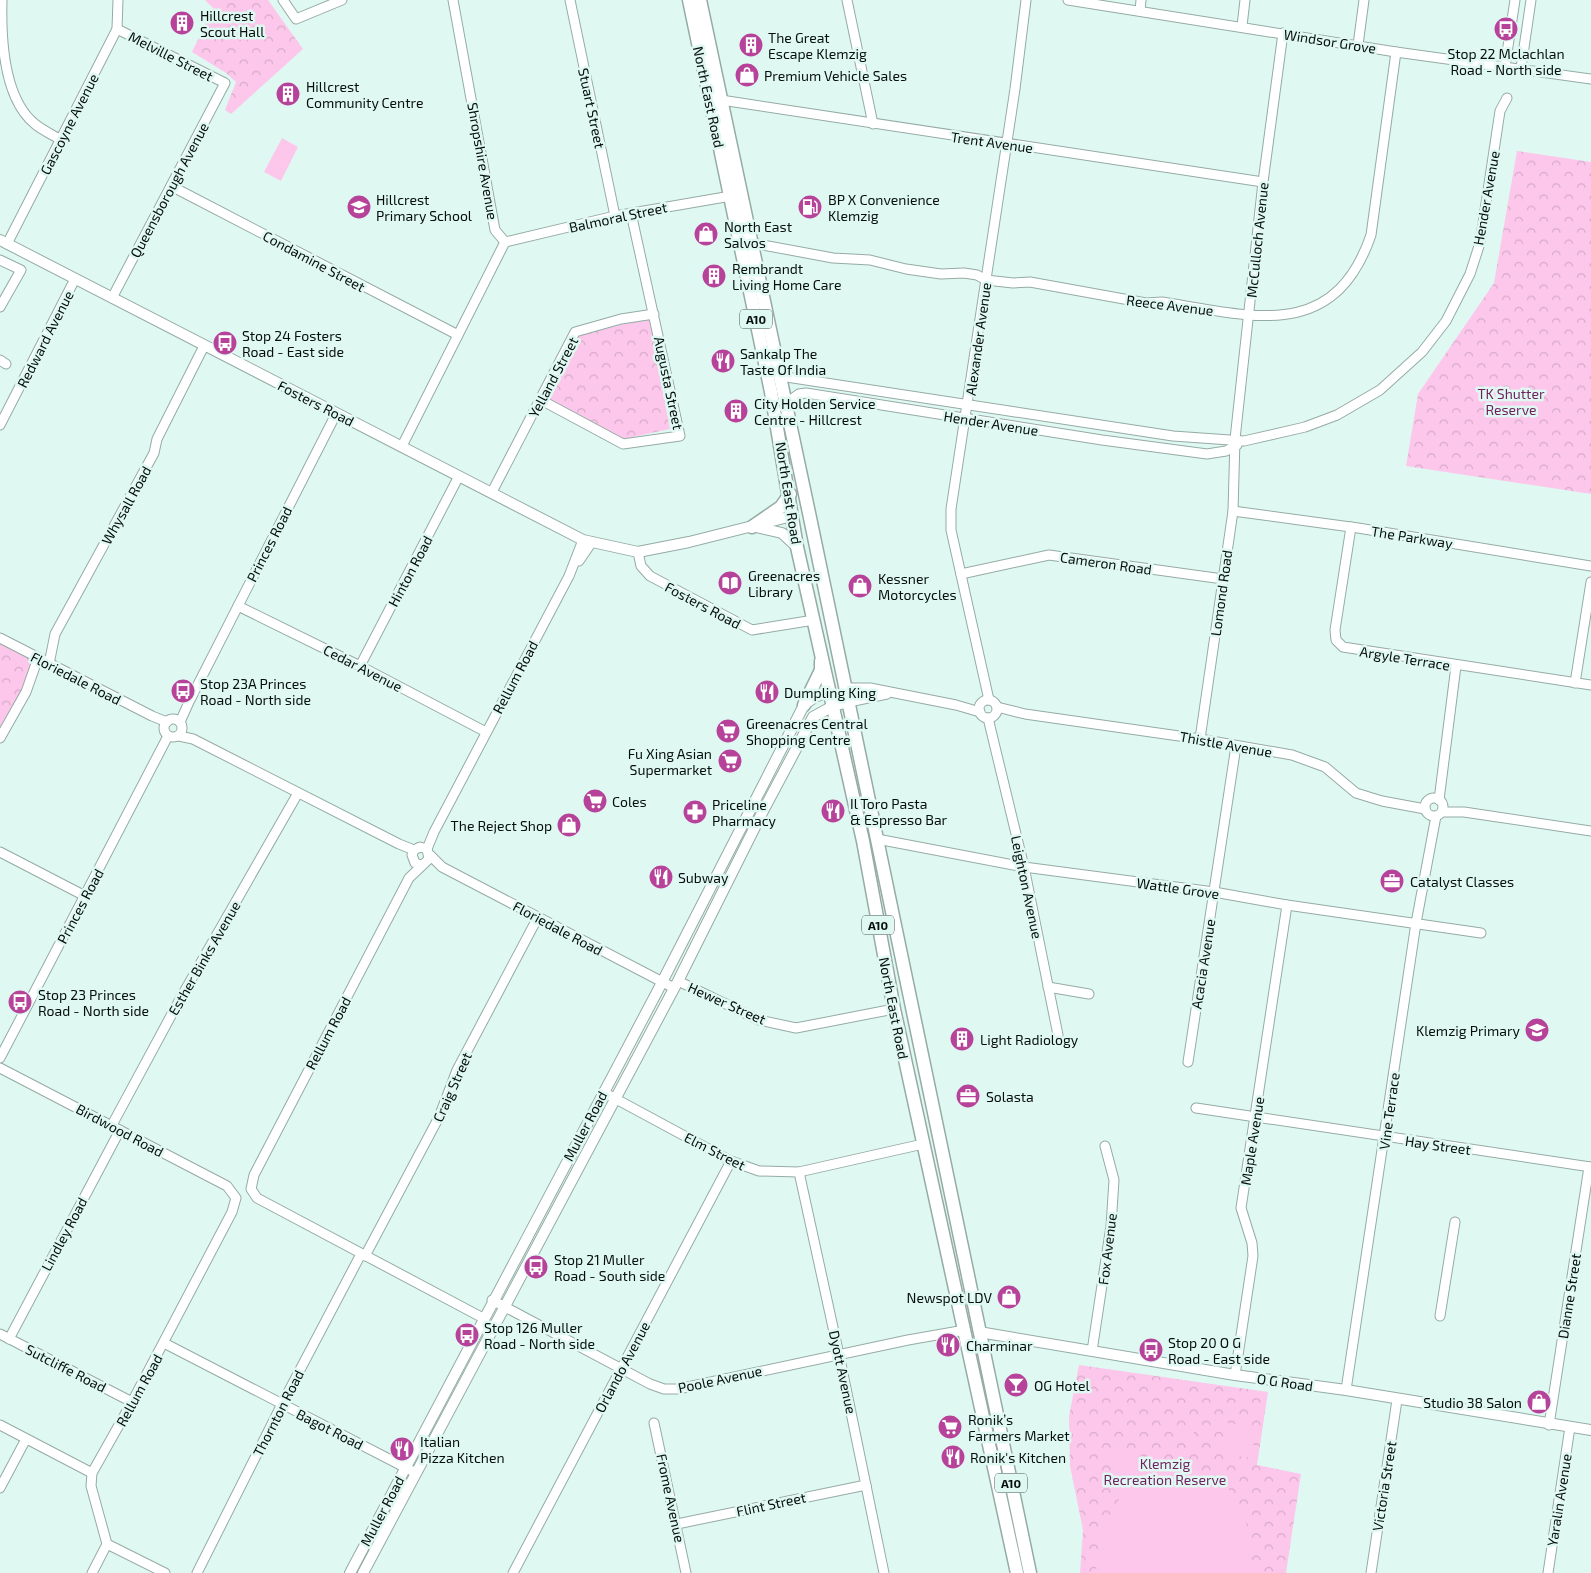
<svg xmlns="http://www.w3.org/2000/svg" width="1591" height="1573" viewBox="0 0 1591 1573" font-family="'Exo 2',sans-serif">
<defs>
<pattern id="park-crowns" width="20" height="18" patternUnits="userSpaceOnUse" patternTransform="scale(1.25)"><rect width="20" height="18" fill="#fcc7eb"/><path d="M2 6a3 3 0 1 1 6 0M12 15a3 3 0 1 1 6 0" fill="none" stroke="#d6aac8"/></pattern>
</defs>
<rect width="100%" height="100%" fill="#e0f8f2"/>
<g fill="url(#park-crowns)">
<polygon points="205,0 268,0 303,49 231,114 225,110 236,82 226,73 192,52 213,8"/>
<polygon points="1517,151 1591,162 1591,494 1406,466 1418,394 1494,283"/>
<polygon points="649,318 670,429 623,439 546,398 579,335"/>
<polygon points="0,638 38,658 0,738"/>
<polygon points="1079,1365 1268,1392 1257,1465 1301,1474 1286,1573 1080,1573 1083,1530 1070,1466 1069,1416"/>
</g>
<g fill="#fcc7eb">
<polygon points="282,138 298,147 281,181 264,172"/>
<polygon points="1226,1423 1256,1427 1254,1441 1224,1436"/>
<circle cx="1188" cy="1432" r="6"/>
<polygon points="1223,1441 1254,1445 1252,1458 1221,1454"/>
<polygon points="1116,1447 1138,1468 1130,1476 1108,1454"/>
<path d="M1164,1467C1178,1469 1198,1468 1210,1474C1244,1492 1255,1539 1250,1573H1096C1098,1531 1112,1500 1144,1472L1150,1469Z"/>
</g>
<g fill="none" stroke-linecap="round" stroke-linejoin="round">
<defs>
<g id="minor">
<path d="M2,0C1,37 3,98 35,124C42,130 53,135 61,140"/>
<polyline points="283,0 296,19 342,0"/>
<polyline points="453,0 495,230 505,242"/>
<polyline points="570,0 615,216"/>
<polyline points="847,0 873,124"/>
<polyline points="1068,0 1396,52 1591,79"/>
<polyline points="1140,11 1141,0"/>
<polyline points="1242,26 1245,0"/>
<polyline points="1358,45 1364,0"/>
<polyline points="1505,66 1515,0"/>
<polyline points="1521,68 1531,0"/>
<polyline points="721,100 1263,182"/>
<polyline points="171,186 458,335"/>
<polyline points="505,242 615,216 731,196"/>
<path d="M752,243L833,258L870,260L906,269L941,274L964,273L977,275L986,280L1013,283L1030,282L1146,303L1162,302C1251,316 1334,343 1371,235L1396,52"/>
<polyline points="7,244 117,29 118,0"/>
<polyline points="0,260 21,270 0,307"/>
<polyline points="112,298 225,83 117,29"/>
<polyline points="0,360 6,364"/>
<polyline points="780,376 1173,436 1244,441 1305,427 1337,415 1380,390 1422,352 1446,321 1470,274 1480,243 1500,111 1507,98"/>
<polyline points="541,400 623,444 680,436 631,213"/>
<polyline points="785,404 799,394 806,393 1102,440 1207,454 1226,451 1237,445"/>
<polyline points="0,425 75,279"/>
<polyline points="402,446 505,242"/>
<polyline points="492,492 575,332 621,319 654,314"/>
<polyline points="1233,511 1358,528 1591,566"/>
<polyline points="1351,527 1335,630 1336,640 1343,647 1591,685"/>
<polyline points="638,552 641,566 650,576 752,630 814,620"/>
<polyline points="579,561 592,542"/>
<polyline points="961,574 1049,555 1223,579"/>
<polyline points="238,606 360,666 486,732"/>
<polyline points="0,638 152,716 167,722"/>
<polyline points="49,664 55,634 154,453 157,439 204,346"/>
<polyline points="360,666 459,476"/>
<polyline points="1575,683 1591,582"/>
<polyline points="846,688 870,688 956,705 980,712"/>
<circle cx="988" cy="709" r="9"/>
<polyline points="989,700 951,530 951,509 1015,89 1026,0"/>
<polyline points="849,702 887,694"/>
<polyline points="997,707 1025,714 1200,739 1292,755 1325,767 1356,793 1382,801 1425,809"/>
<polyline points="988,718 1024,867 1058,1035"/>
<circle cx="173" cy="728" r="9"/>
<polyline points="180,722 189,702 336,414"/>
<polyline points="179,736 193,739 399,844 414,850"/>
<polyline points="0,738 26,692 38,658"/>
<polyline points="1200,739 1233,511 1235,439 1263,182 1283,33"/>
<circle cx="1434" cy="807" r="9"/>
<polyline points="1439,800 1456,666"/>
<polyline points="1442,812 1464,812 1591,831"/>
<polyline points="877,839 1024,867 1214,892 1287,905 1481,933"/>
<polyline points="427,849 434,832 569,576 583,540"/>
<polyline points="0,852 85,896"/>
<polyline points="430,855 442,867 674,988"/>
<polyline points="421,865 415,863 412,855 414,850 420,847 427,849 429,859 409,878 254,1175 251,1189 257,1198 483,1318"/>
<polyline points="678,981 759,1020 796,1028 894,1009"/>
<polyline points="1048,987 1089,994"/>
<polyline points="0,1058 168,736"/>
<polyline points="1188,1062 1236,746"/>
<polyline points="0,1068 227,1186 236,1198 232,1212 132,1402 92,1473 91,1486 107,1544 165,1573"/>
<polyline points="603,1092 731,1161 759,1171 799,1172 923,1144"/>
<polyline points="1196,1108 1591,1167"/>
<polyline points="112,1125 180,999 298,793"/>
<polyline points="799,1172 841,1364 884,1573"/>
<polyline points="365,1256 439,1117 457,1070 538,917"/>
<polyline points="492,1300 650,1384 664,1389 678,1389 908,1340 965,1330"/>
<polyline points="1440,1316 1455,1222"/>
<polyline points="0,1334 132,1402"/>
<polyline points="9,1339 120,1130"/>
<polyline points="164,1343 416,1473"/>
<polyline points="1092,1351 1111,1226 1114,1180 1105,1146"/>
<polyline points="1235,1375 1253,1256 1252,1243 1241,1208 1287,905"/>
<polyline points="1346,1390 1416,923 1436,816"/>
<polyline points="654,1423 686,1573"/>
<polyline points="0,1425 92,1473"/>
<polyline points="1549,1425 1589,1167"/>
<polyline points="0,1488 26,1439"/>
<polyline points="677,1524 866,1485"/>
<polyline points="92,1573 107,1544"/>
<polyline points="197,1573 282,1404 361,1254"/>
<polyline points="513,1573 731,1161"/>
<polyline points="1371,1573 1397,1400"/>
<polyline points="1548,1573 1570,1427"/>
</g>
<g id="major">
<polyline points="0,240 583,540 638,552 689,542 792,516"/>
<polyline points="756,527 782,533 797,547"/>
<polyline points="979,1332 1235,1375 1346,1390 1591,1430"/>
<polyline points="350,1573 657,992 804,705 815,697 830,691"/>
<polyline points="363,1573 678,981 762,813 813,717 833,706 849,702"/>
</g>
<g id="highway">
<polyline points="689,0 771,392 797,547 863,841 894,1009 1017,1573"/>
<polyline points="700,0 809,513 1030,1573"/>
<polyline points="752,527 781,507 790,494"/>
<polyline points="804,705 821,670 821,661"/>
</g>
</defs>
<use href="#minor" stroke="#95aba6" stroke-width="11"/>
<use href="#major" stroke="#95aba6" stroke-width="12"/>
<use href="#highway" stroke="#95aba6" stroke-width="15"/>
<use href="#minor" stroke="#fff" stroke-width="9"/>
<use href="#major" stroke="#fff" stroke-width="10"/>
<use href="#highway" stroke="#fff" stroke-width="12"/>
</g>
<defs>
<symbol id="building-disc" viewBox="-11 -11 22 22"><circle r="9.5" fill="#b7429a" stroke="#e0f8f2"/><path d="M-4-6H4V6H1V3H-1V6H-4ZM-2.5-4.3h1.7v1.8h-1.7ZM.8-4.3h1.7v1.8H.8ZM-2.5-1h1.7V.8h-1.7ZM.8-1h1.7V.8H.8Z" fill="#fff"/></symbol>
<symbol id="bus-disc" viewBox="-11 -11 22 22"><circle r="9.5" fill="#b7429a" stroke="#e0f8f2"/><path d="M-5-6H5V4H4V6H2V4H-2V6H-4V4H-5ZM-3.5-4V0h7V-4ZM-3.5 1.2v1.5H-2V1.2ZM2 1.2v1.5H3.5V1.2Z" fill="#fff"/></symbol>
<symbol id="shop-disc" viewBox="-11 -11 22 22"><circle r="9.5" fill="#b7429a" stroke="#e0f8f2"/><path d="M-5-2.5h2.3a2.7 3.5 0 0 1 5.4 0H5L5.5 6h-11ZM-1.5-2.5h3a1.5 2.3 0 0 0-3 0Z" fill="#fff"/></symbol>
<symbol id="school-disc" viewBox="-11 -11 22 22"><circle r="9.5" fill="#b7429a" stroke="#e0f8f2"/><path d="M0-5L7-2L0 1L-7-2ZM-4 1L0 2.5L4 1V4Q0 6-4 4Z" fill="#fff"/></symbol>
<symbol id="fuel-disc" viewBox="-11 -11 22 22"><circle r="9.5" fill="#b7429a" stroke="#e0f8f2"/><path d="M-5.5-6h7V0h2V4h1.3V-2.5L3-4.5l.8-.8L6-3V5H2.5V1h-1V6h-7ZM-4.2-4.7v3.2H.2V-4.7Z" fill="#fff"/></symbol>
<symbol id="restaurant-disc" viewBox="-11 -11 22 22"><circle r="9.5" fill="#b7429a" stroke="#e0f8f2"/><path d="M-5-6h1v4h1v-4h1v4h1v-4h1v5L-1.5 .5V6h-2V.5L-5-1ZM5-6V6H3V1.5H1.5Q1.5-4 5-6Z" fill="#fff"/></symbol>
<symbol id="library-disc" viewBox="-11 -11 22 22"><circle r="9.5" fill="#b7429a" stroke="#e0f8f2"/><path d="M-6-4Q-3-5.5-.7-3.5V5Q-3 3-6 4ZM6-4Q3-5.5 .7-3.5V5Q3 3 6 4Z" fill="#fff"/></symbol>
<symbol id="supermarket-disc" viewBox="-11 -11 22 22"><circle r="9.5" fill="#b7429a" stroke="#e0f8f2"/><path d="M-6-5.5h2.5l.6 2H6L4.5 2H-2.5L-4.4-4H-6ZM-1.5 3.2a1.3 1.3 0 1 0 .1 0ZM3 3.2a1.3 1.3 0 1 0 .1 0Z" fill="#fff"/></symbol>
<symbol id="pharmacy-disc" viewBox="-11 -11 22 22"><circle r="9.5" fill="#b7429a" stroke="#e0f8f2"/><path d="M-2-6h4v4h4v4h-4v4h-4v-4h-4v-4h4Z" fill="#fff"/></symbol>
<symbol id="office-disc" viewBox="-11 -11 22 22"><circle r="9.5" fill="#b7429a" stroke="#e0f8f2"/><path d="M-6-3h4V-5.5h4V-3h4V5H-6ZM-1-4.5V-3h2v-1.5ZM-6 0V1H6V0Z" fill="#fff"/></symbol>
<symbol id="bar-disc" viewBox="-11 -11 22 22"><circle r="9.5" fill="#b7429a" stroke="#e0f8f2"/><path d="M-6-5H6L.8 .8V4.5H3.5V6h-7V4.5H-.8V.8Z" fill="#fff"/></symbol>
</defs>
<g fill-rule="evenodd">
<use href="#building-disc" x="168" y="9" width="28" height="28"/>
<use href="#bus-disc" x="1492" y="15" width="28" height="28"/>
<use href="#building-disc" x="737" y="31" width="28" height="28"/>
<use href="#shop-disc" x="733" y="61" width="28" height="28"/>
<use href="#building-disc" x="274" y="80" width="28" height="28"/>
<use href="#school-disc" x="345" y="193" width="28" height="28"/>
<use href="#fuel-disc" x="796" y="193" width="28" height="28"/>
<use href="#shop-disc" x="692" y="220" width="28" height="28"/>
<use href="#building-disc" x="700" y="262" width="28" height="28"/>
<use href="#bus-disc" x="211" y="329" width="28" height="28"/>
<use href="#restaurant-disc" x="709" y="347" width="28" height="28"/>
<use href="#building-disc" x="722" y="397" width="28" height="28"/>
<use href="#library-disc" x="716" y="569" width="28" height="28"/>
<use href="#shop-disc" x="846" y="572" width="28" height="28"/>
<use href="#bus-disc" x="169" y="677" width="28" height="28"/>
<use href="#restaurant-disc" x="753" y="678" width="28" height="28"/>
<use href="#supermarket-disc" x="714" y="717" width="28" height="28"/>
<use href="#supermarket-disc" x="716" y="747" width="28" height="28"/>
<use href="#supermarket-disc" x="581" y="787" width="28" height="28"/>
<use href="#restaurant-disc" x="819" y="797" width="28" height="28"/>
<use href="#pharmacy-disc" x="681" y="798" width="28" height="28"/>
<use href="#shop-disc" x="555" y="811" width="28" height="28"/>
<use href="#restaurant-disc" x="647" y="863" width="28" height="28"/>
<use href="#office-disc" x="1378" y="867" width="28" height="28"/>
<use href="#bus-disc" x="6" y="988" width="28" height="28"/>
<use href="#school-disc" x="1523" y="1016" width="28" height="28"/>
<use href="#building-disc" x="948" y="1025" width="28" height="28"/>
<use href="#office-disc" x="954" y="1082" width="28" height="28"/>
<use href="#bus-disc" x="522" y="1253" width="28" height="28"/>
<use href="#shop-disc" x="995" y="1283" width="28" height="28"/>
<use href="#bus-disc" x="453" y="1321" width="28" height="28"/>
<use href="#restaurant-disc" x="934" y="1331" width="28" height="28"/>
<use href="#bus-disc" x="1137" y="1336" width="28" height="28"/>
<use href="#bar-disc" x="1002" y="1371" width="28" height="28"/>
<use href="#shop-disc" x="1525" y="1388" width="28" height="28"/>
<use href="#supermarket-disc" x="936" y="1413" width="28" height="28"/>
<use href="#restaurant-disc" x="388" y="1435" width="28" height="28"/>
<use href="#restaurant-disc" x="939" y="1443" width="28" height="28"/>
</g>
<g text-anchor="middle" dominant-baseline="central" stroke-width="5" stroke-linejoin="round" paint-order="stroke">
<g fill="#e0f8f2" stroke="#475451" stroke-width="1">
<rect x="740" y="309.5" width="32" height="19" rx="4"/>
<rect x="862" y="915.5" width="32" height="19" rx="4"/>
<rect x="995" y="1473.5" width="32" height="19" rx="4"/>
</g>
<g font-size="12" font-weight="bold" fill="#060e0c">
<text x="756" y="319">A10</text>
<text x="878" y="925">A10</text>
<text x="1011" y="1483">A10</text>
</g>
<g font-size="14" fill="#060e0c" stroke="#e0f8f2" text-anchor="start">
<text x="200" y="15">Hillcrest<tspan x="200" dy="16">Scout Hall</tspan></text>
<text x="768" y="37">The Great<tspan x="768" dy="16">Escape Klemzig</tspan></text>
<text x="1506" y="53" text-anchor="middle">Stop 22 Mclachlan<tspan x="1506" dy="16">Road - North side</tspan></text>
<text x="764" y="75">Premium Vehicle Sales</text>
<text x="306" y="86">Hillcrest<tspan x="306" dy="16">Community Centre</tspan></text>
<text x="376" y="199">Hillcrest<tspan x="376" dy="16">Primary School</tspan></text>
<text x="828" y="199">BP X Convenience<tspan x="828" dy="16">Klemzig</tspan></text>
<text x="724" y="226">North East<tspan x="724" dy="16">Salvos</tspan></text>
<text x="732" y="268">Rembrandt<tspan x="732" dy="16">Living Home Care</tspan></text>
<text x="242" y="335">Stop 24 Fosters<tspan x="242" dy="16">Road - East side</tspan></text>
<text x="740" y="353">Sankalp The<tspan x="740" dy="16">Taste Of India</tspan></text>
<text x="754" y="403">City Holden Service<tspan x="754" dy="16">Centre - Hillcrest</tspan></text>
<text x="748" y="575">Greenacres<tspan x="748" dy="16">Library</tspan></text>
<text x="878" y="578">Kessner<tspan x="878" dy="16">Motorcycles</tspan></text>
<text x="200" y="683">Stop 23A Princes<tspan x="200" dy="16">Road - North side</tspan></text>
<text x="784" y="692">Dumpling King</text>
<text x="746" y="723">Greenacres Central<tspan x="746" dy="16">Shopping Centre</tspan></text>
<text x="712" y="753" text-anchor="end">Fu Xing Asian<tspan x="712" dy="16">Supermarket</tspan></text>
<text x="612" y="801">Coles</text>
<text x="850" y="803">Il Toro Pasta<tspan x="850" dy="16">&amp; Espresso Bar</tspan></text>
<text x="712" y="804">Priceline<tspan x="712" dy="16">Pharmacy</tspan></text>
<text x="552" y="825" text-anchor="end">The Reject Shop</text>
<text x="678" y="877">Subway</text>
<text x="1410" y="881">Catalyst Classes</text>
<text x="38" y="994">Stop 23 Princes<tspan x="38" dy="16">Road - North side</tspan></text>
<text x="1520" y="1030" text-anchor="end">Klemzig Primary</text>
<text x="980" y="1039">Light Radiology</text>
<text x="986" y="1096">Solasta</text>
<text x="554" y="1259">Stop 21 Muller<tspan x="554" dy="16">Road - South side</tspan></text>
<text x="992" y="1297" text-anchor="end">Newspot LDV</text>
<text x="484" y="1327">Stop 126 Muller<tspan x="484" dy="16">Road - North side</tspan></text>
<text x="1168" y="1342">Stop 20 O G<tspan x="1168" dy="16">Road - East side</tspan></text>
<text x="966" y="1345">Charminar</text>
<text x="1034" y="1385">OG Hotel</text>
<text x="1522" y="1402" text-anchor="end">Studio 38 Salon</text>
<text x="968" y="1419">Ronik’s<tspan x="968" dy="16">Farmers Market</tspan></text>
<text x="420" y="1441">Italian<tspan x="420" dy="16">Pizza Kitchen</tspan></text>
<text x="970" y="1457">Ronik's Kitchen</text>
</g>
<g font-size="14" fill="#060e0c" stroke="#e0f8f2">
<text transform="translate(1330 41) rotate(9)">Windsor Grove</text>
<text transform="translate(171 56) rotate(27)">Melville Street</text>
<text transform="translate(709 97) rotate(78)">North East Road</text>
<text transform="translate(592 108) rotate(78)">Stuart Street</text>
<text transform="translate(69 124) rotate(-63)">Gascoyne Avenue</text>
<text transform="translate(992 142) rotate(8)">Trent Avenue</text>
<text transform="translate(483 161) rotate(80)">Shropshire Avenue</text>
<text transform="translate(169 190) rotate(-62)">Queensborough Avenue</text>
<text transform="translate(1486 198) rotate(-80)">Hender Avenue</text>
<text transform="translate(618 217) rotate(-12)">Balmoral Street</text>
<text transform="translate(1257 240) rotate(-84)">McCulloch Avenue</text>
<text transform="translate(314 261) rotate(28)">Condamine Street</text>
<text transform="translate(1170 305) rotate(7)">Reece Avenue</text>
<text transform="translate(45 339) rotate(-63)">Redward Avenue</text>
<text transform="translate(978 339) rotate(-82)">Alexander Avenue</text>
<text transform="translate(553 377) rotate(-62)">Yelland Street</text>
<text transform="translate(669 383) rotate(78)">Augusta Street</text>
<text transform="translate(316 403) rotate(27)">Fosters Road</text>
<text transform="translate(991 423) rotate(9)">Hender Avenue</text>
<text transform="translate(789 493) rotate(81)">North East Road</text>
<text transform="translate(126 505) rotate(-61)">Whysall Road</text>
<text transform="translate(1412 537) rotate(9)">The Parkway</text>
<text transform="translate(269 544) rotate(-63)">Princes Road</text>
<text transform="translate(1106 563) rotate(8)">Cameron Road</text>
<text transform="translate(410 571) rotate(-62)">Hinton Road</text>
<text transform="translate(1221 593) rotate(-82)">Lomond Road</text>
<text transform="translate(703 605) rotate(28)">Fosters Road</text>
<text transform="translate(1405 658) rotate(9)">Argyle Terrace</text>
<text transform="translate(363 668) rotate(27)">Cedar Avenue</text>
<text transform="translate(515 677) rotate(-62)">Rellum Road</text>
<text transform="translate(76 678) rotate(27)">Floriedale Road</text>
<text transform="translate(1226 744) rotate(10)">Thistle Avenue</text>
<text transform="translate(1027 887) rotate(78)">Leighton Avenue</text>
<text transform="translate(1178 888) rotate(8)">Wattle Grove</text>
<text transform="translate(80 906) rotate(-62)">Princes Road</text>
<text transform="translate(558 928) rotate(28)">Floriedale Road</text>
<text transform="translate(204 958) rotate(-60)">Esther Binks Avenue</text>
<text transform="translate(1203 964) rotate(-81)">Acacia Avenue</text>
<text transform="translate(727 1003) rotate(24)">Hewer Street</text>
<text transform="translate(894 1008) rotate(79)">North East Road</text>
<text transform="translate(328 1033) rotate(-62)">Rellum Road</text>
<text transform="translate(452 1087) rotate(-66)">Craig Street</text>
<text transform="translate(1389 1111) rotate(-82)">Vine Terrace</text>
<text transform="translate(585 1126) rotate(-62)">Muller Road</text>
<text transform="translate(120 1130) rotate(28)">Birdwood Road</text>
<text transform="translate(1252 1141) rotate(-81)">Maple Avenue</text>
<text transform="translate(1438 1145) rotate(8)">Hay Street</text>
<text transform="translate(715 1151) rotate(27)">Elm Street</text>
<text transform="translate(64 1234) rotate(-62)">Lindley Road</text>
<text transform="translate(1107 1249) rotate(-83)">Fox Avenue</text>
<text transform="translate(1569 1296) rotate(-81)">Dianne Street</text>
<text transform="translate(622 1367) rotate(-62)">Orlando Avenue</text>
<text transform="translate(66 1368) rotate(27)">Sutcliffe Road</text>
<text transform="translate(843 1372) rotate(78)">Dyott Avenue</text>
<text transform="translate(720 1379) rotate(-12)">Poole Avenue</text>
<text transform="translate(1285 1382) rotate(8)">O G Road</text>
<text transform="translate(139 1390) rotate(-61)">Rellum Road</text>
<text transform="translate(278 1413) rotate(-63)">Thornton Road</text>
<text transform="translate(330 1429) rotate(27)">Bagot Road</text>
<text transform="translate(1384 1486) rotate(-81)">Victoria Street</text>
<text transform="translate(671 1498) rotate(78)">Frome Avenue</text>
<text transform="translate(1559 1500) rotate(-81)">Yaralin Avenue</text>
<text transform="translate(771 1504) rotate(-12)">Flint Street</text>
<text transform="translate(382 1511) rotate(-62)">Muller Road</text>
</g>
<g font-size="14" fill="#6f1f5c" stroke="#e0f8f2">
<text x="1511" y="393">TK Shutter<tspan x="1511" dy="16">Reserve</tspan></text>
<text x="1165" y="1463">Klemzig<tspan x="1165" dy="16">Recreation Reserve</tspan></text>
</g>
</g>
</svg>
